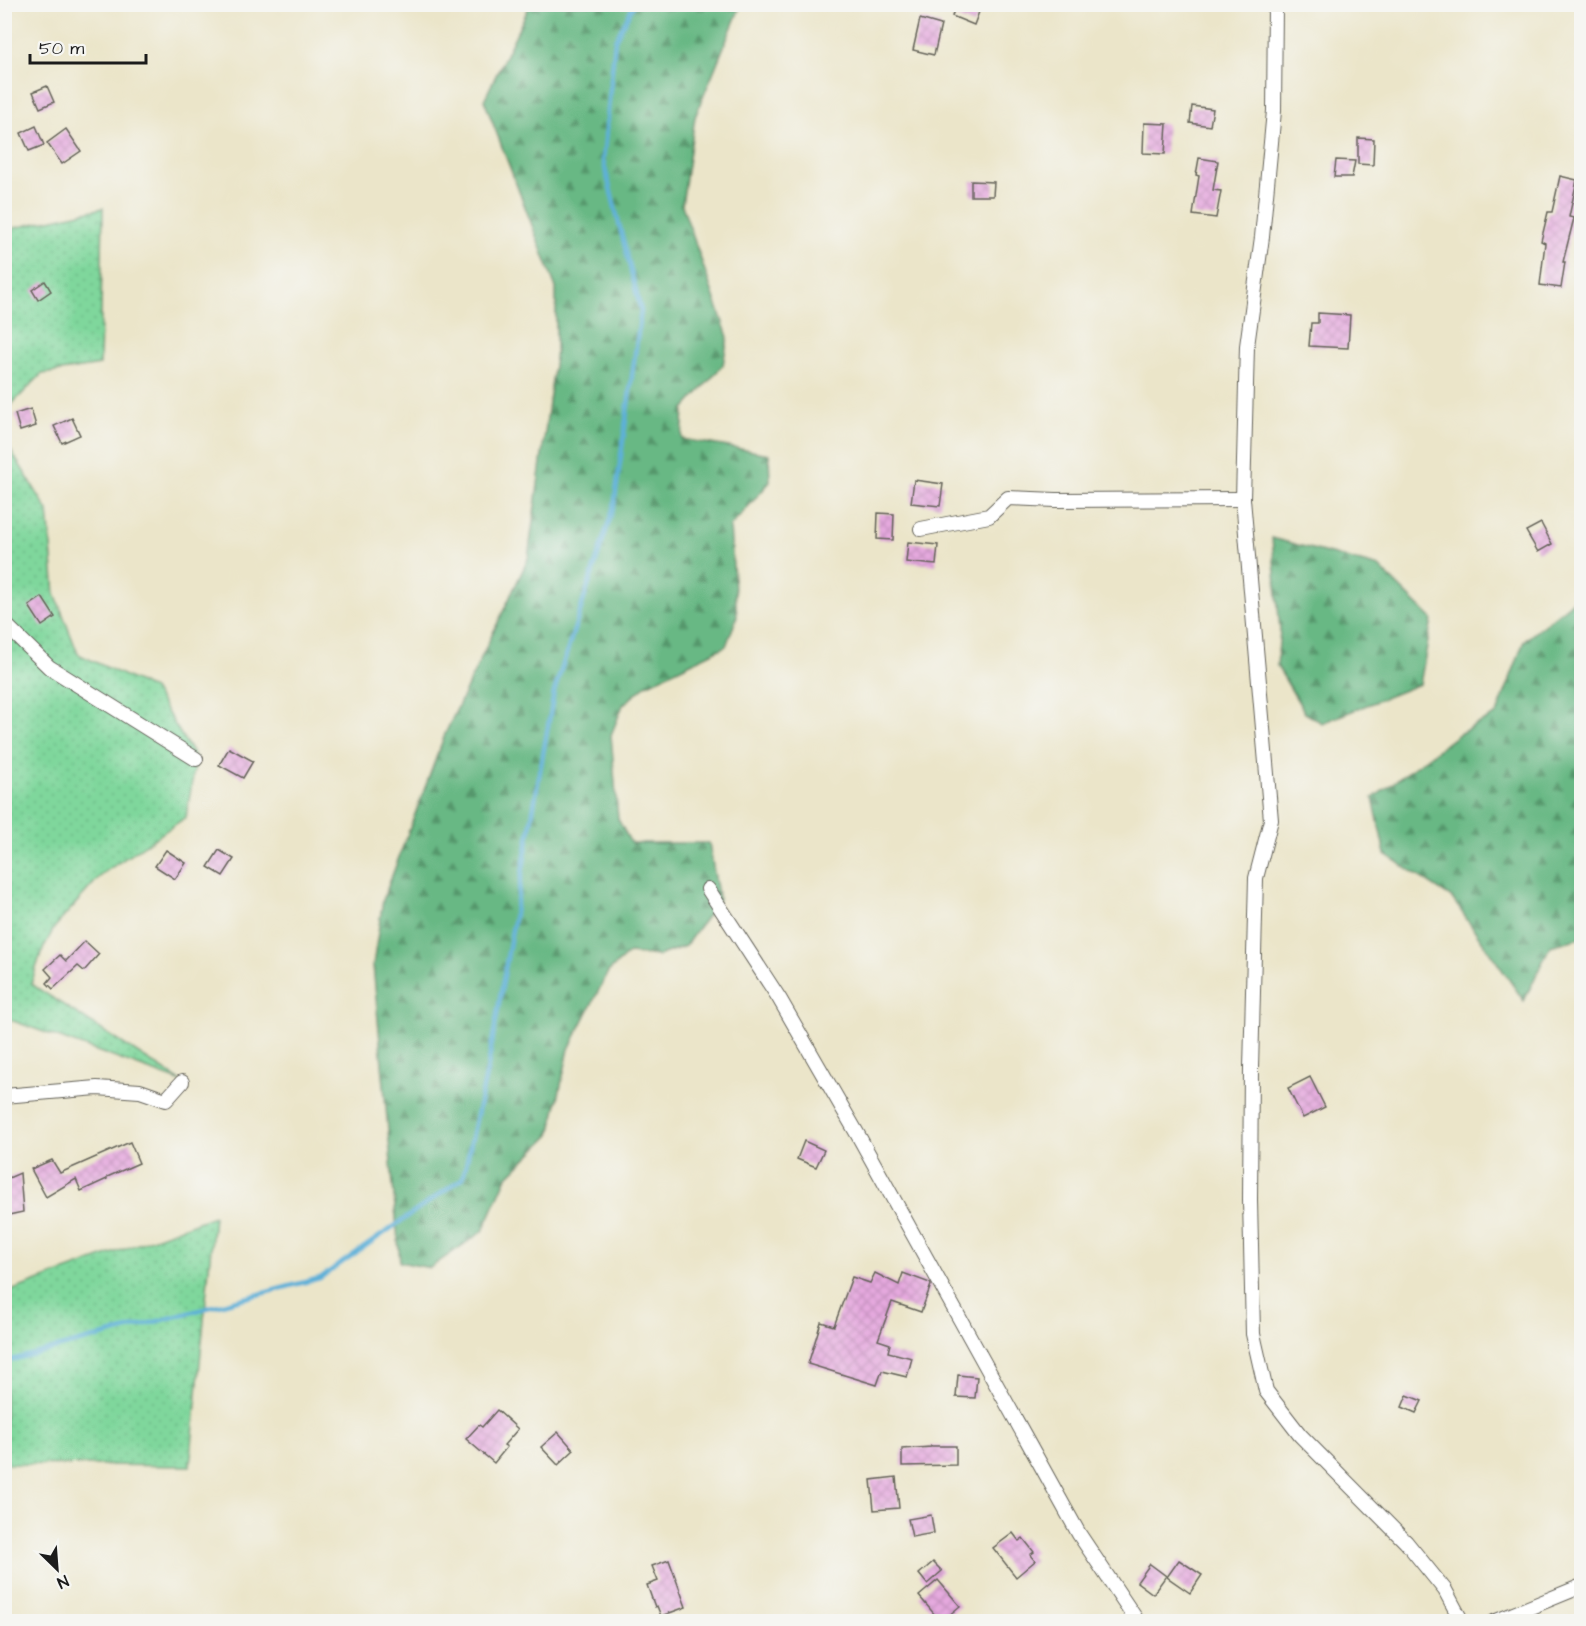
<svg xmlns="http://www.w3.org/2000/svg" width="1586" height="1626" viewBox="0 0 1586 1626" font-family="'Architects Daughter',sans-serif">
<defs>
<pattern id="grass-dots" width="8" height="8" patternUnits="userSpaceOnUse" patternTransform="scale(1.5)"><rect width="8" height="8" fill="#7fd79c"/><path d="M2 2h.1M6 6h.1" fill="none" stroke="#6db886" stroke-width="1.8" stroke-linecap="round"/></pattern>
<pattern id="forest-firs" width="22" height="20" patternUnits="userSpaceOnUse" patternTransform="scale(1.5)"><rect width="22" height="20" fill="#67b884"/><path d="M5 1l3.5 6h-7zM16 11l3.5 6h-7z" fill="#54956b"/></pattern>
<pattern id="building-cross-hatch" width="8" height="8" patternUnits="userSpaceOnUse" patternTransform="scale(1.5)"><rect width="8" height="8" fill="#e5a9de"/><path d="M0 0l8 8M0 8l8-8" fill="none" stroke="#c491be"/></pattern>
</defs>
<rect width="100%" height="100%" fill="#f6f6f2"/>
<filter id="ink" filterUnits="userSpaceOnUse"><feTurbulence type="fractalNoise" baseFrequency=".0167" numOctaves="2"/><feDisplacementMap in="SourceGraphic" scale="12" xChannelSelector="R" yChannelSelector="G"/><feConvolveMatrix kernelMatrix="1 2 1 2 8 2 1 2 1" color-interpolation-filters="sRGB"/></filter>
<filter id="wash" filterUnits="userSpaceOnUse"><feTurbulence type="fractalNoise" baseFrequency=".008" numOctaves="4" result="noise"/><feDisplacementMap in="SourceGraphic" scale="24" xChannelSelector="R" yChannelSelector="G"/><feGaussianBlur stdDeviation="1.35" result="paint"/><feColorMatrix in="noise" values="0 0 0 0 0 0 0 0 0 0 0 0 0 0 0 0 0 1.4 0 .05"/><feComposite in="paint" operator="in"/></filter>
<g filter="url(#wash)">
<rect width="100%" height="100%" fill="#ebe5c9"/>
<g fill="url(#grass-dots)" stroke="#4e7a5c" stroke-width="1.5">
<polygon points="103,208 100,365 42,374 5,411 5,230"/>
<polygon points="4,439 48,511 55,594 78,654 153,689 196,759 186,817 102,874 54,928 41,953 31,984 182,1082 5,1018"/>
<polygon points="214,1216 190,1466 5,1464 5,1293"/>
</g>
<g fill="url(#forest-firs)" stroke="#426a50" stroke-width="1.5">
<polygon points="530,5 741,5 695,117 682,205 728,337 723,365 684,409 682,439 769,454 770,482 730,527 737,617 726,646 646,685 623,705 611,735 618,819 631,843 709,843 719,900 685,946 658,956 629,953 608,972 569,1049 550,1135 507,1177 483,1231 430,1268 400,1262 373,965 383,900 445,734 528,559 556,350 556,288 484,100"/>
<polygon points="1272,538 1379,567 1432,619 1420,684 1322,723 1305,713 1277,666 1280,630"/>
<polygon points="1581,588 1581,938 1550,946 1524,1001 1452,898 1385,854 1373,798 1459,734 1497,714 1524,641 1570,604"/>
</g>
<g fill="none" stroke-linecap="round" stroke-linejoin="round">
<polyline stroke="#5db0d8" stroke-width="4.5" points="4,1362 320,1278 463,1178 488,1066 554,692 614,506 641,311 603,160 615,40 634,4"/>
</g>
<g id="blocks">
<g fill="url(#building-cross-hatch)">
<polygon points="956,4 982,4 974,25 952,16"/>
<polygon points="920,19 941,25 934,55 913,50"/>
<polygon points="47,86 54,102 40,108 33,92"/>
<polygon points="1192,106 1213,109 1210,126 1190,123"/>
<polygon points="1144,123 1167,124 1165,154 1143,153"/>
<polygon points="36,126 44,145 29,151 21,133"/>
<polygon points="66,129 81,151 62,164 47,143"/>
<polygon points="1358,138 1374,139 1373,165 1358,164"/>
<polygon points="1199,158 1218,161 1213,190 1221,191 1216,218 1193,215 1199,176 1196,175"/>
<polygon points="1336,160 1355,161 1352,177 1334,177"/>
<polygon points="1560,176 1577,180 1569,217 1574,218 1563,262 1565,262 1561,288 1540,285 1545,243 1541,241 1548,212 1552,212"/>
<polygon points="971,181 994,182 993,196 971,196"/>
<polygon points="45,281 51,291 38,300 32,290"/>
<polygon points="1318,313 1350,315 1348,348 1309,346 1311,323 1318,323"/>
<polygon points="31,409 36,426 20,431 15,414"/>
<polygon points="72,418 80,435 62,443 54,426"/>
<polygon points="914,480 943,484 940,506 911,503"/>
<polygon points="878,513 894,514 893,540 877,539"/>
<polygon points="1541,523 1552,544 1538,552 1526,531"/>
<polygon points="908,542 938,545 936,565 906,562"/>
<polygon points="42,597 55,617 42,626 29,606"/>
<polygon points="229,748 253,761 243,778 219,765"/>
<polygon points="166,850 186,863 175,879 155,866"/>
<polygon points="219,850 234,859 223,876 208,867"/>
<polygon points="85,941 99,954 84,971 78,966 53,989 47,983 52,977 45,969 60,955 66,961"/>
<polygon points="1310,1077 1325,1107 1303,1118 1288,1088"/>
<polygon points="804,1141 824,1150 816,1167 797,1159"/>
<polygon points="130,1142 139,1163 107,1177 107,1179 81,1191 76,1179 46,1197 31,1169 52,1160 60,1173"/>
<polygon points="20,1173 23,1212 4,1216 4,1180"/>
<polygon points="875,1273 899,1285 903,1273 930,1283 931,1285 921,1312 892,1302 878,1340 890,1344 888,1352 912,1358 907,1377 882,1371 877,1385 808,1364 821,1322 834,1326 852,1277 870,1283"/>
<polygon points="958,1375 977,1377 975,1398 956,1397"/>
<polygon points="1407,1395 1422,1401 1416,1413 1402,1407"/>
<polygon points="497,1410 518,1429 504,1445 507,1447 494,1463 466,1439 479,1425 482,1427"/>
<polygon points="558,1432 574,1450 558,1465 541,1447"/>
<polygon points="931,1446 956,1446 956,1465 902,1466 902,1449 931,1447"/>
<polygon points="896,1477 899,1508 874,1510 871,1480"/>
<polygon points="931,1515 934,1533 912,1537 908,1519"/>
<polygon points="1013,1533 1019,1541 1023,1538 1034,1552 1030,1555 1035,1561 1016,1577 993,1548"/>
<polygon points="669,1560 686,1607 661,1616 657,1606 655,1607 647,1585 658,1581 652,1566"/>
<polygon points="1179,1560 1202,1575 1190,1593 1167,1577"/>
<polygon points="933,1562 942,1571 927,1584 919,1574"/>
<polygon points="1150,1564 1166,1576 1153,1594 1137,1582"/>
<polygon points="938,1580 960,1606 941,1622 919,1596"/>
</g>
</g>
</g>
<g filter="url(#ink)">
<use href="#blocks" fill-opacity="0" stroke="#646259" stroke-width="1.5"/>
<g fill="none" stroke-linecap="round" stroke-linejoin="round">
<defs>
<g id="minor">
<polyline points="1275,4 1274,111 1262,237 1247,346 1243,499 1271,820 1256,878 1251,1068 1250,1200 1253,1334 1266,1391 1300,1435 1406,1542 1445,1590 1462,1622"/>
<polyline points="921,529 989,516 1008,498 1056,500 1243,499"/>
<polyline points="4,623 49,667 196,759"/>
<polyline points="708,889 779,998 858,1135 1079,1534 1138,1622"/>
<polyline points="4,1096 97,1088 140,1091 166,1100 182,1082"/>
<polyline points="1494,1622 1582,1586"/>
</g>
</defs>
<use href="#minor" stroke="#646259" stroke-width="16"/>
<use href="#minor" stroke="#fff" stroke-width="14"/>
</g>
</g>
<rect width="1586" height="1626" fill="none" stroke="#f6f6f2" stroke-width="24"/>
<g transform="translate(57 1569) rotate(155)" stroke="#f6f6f2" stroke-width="4.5" paint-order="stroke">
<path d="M0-4.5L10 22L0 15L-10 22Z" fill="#1c1c1c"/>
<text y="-9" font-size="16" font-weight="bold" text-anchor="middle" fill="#1c1c1c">N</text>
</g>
<path d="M30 54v9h116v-9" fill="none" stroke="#1c1c1c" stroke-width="3"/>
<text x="39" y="54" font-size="18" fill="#1c1c1c" stroke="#f6f6f2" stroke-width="4.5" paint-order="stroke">50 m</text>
</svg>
